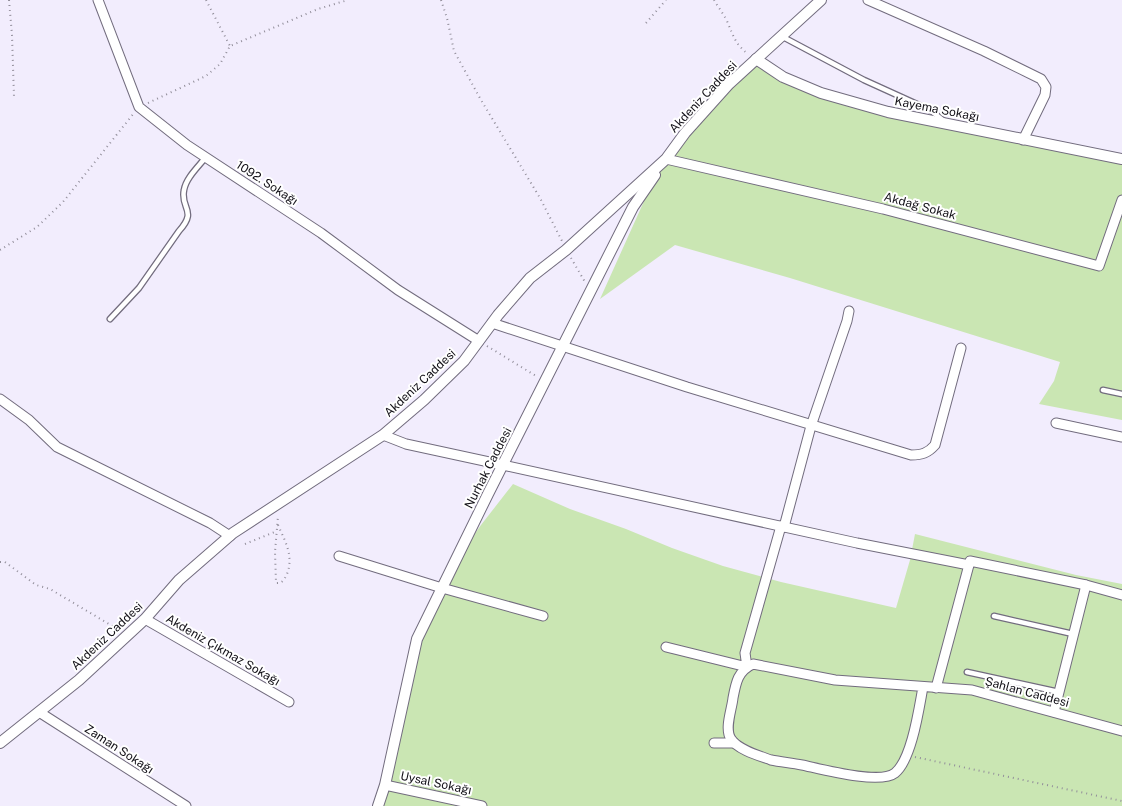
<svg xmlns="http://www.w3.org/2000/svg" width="1122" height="806" viewBox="0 0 1122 806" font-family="'Public Sans',sans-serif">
<rect width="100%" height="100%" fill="#f2edfd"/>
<g fill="#cae6b3">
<polygon points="755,59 811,91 1122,160 1122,420 1039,404 1054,381 1060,362 790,278 675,245 600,299 663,159"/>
<polygon points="513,484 570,509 626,529 672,548 723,566 781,582 896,608 910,560 915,534 1076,575 1122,584 1122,806 377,806 420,639 466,546 481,525"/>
</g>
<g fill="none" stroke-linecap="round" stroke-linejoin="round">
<defs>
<g id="service">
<polyline points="783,37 864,80 930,110 944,121"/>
<path d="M110,319L139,288L179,231C198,210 180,209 184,190C186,178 198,167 206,157"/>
<polyline points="1103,390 1122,394"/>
<polyline points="994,616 1073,634"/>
<polyline points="967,672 1059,692"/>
</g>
<g id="minor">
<polyline points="98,0 139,107 187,145 321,233 398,290 479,341"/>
<polyline points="868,0 984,51 1041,79 1046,87 1045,95 1023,140"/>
<polyline points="666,159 883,209 1099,266 1122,200"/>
<path d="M492,323L687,387L911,455C922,455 928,453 935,445L961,348"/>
<polyline points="0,399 29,420 57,447 210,523 230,536"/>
<polyline points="1056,423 1122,437"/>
<polyline points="383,435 406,444 503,465 857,543 969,565"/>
<polyline points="784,527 811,426 847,321 849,311"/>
<polyline points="339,556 442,588 543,616"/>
<polyline points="145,619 289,702"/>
<polyline points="666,647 747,667 745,653 781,526"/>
<path d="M923,687C919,708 912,759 895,773C880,785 821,769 802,765C792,763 781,762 771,760C760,756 738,750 731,739C724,729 732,709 733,698C736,682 738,671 753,664L835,680L972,690L1122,731"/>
<polyline points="936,688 970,561 1086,585 1122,595"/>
<polyline points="39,712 186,806"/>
<polyline points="1054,712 1086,585"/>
<polyline points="714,743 734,743"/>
<polyline points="385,785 482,806"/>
</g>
<g id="tertiary">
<polyline points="756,59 783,77 821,93 888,112 1122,159"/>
<polyline points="0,743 79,680 145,619 179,580 233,533 383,435 424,400 464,361 498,315 530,278 566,250 666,159 685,133 729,84 821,0"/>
<polyline points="378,806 385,785 417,639 488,494 633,207 655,175"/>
</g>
</defs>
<use href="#service" stroke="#726c7e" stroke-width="7"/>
<use href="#minor" stroke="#726c7e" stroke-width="11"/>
<use href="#tertiary" stroke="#726c7e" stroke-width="12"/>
<g stroke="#928e9a" stroke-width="2" stroke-dasharray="1 4" stroke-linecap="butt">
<polyline points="9,0 12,35 14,97"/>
<polyline points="206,0 230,46"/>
<polyline points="441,0 447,18 454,51 481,100 540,198 562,241"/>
<path d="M714,0C718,7 723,13 727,21C733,35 735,44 748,54"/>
<polyline points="646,23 666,0"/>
<polyline points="148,103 206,76 220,64 230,46 318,9 348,0"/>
<polyline points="0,250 37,227 63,202 134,113"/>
<polyline points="571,258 585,282"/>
<polyline points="487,346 536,376"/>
<path d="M278,525C285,541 294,556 287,574C284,580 283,583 276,583L275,552L278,516"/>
<polyline points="245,544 277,531"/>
<polyline points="0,562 5,562 36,585 50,589 119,630"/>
<polyline points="915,757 1122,801"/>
</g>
<use href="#service" stroke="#fff" stroke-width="4.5"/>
<use href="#minor" stroke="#fff" stroke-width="9"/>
<use href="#tertiary" stroke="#fff" stroke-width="10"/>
</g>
<g text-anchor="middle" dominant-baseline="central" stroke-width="4" stroke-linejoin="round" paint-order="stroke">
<g font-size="12" fill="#110f16" stroke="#fff">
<text transform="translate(703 97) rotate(-47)">Akdeniz Caddesi</text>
<text transform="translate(937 109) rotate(11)">Kayema Sokağı</text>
<text transform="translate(267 183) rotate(33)">1092. Sokağı</text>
<text transform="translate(920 206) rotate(15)">Akdağ Sokak</text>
<text transform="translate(420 383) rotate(-43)">Akdeniz Caddesi</text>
<text transform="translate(488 468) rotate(-63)">Nurhak Caddesi</text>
<text transform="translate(107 636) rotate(-43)">Akdeniz Caddesi</text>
<text transform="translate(223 650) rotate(30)">Akdeniz Çıkmaz Sokağı</text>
<text transform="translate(1027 692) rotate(15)">Şahlan Caddesi</text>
<text transform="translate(119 749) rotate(33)">Zaman Sokağı</text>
<text transform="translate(436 783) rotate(12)">Uysal Sokağı</text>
</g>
</g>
</svg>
